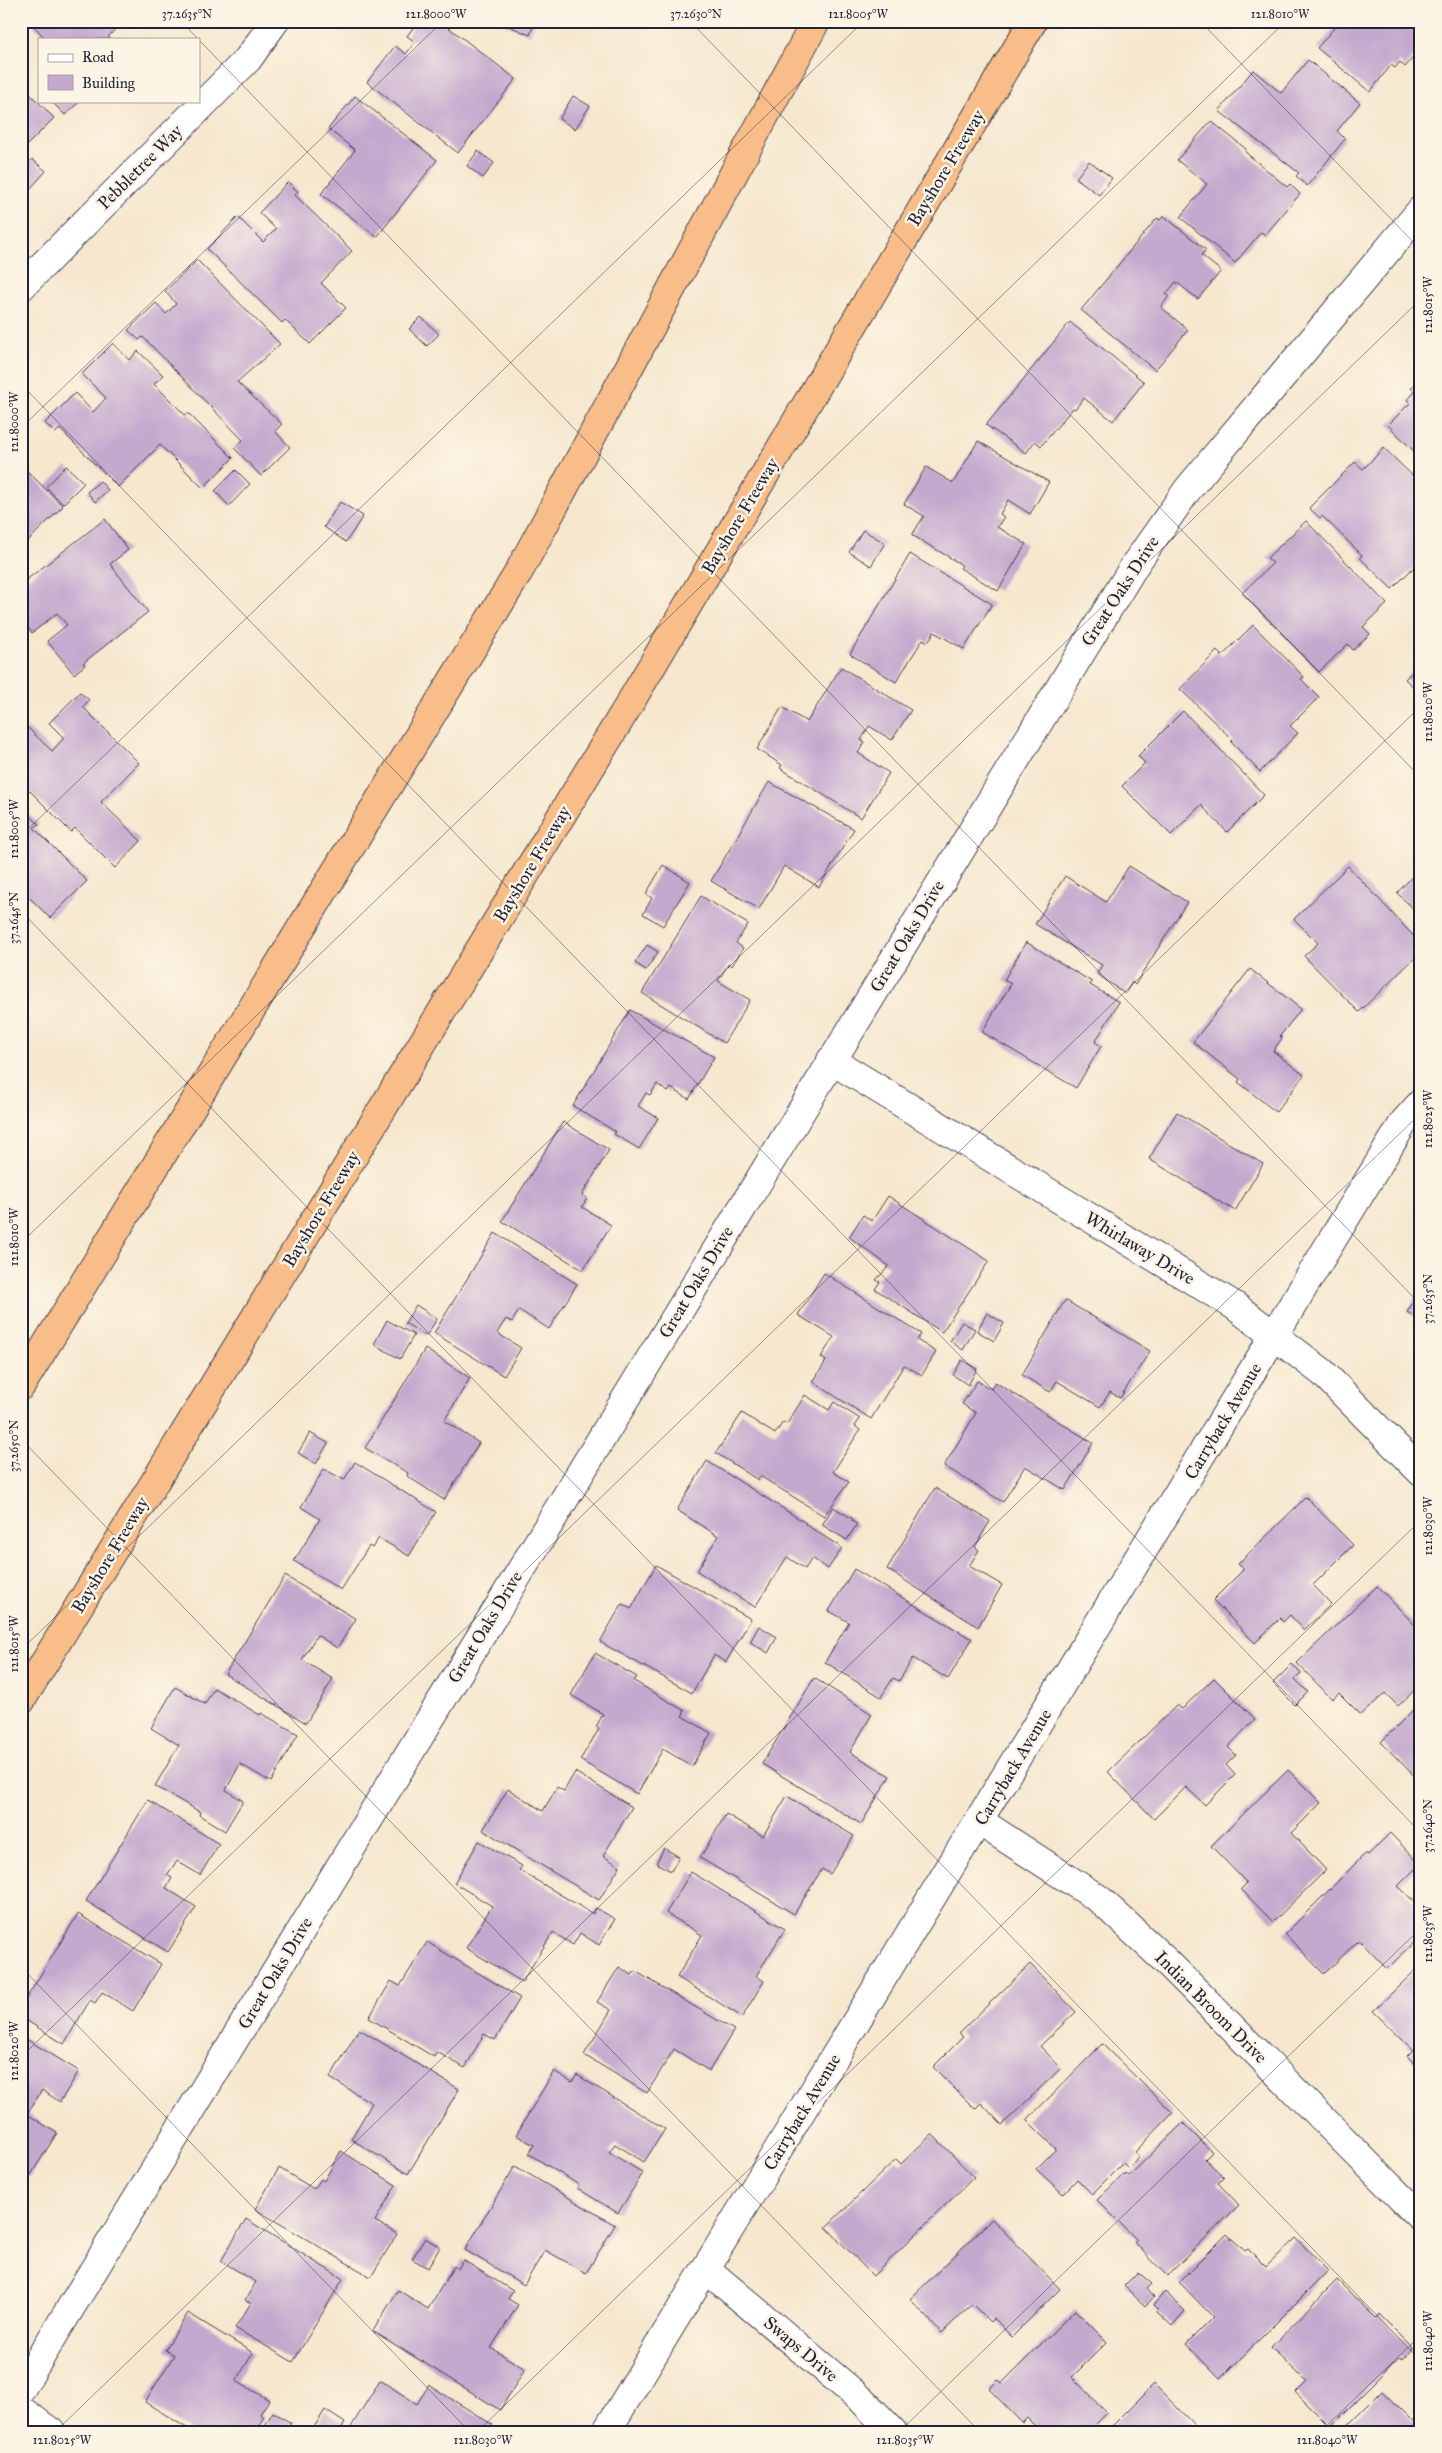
<svg xmlns="http://www.w3.org/2000/svg" width="1442" height="2453" viewBox="0 0 1442 2453" font-family="'IM FELL Great Primer',serif">
<rect width="100%" height="100%" fill="#fcf5e5"/>
<filter id="ink" filterUnits="userSpaceOnUse"><feTurbulence type="fractalNoise" baseFrequency=".02" numOctaves="2"/><feDisplacementMap in="SourceGraphic" scale="10" xChannelSelector="R" yChannelSelector="G"/><feConvolveMatrix kernelMatrix="1 2 1 2 8 2 1 2 1" color-interpolation-filters="sRGB"/></filter>
<filter id="wash" filterUnits="userSpaceOnUse"><feTurbulence type="fractalNoise" baseFrequency=".0096" numOctaves="4" result="noise"/><feDisplacementMap in="SourceGraphic" scale="20" xChannelSelector="R" yChannelSelector="G"/><feGaussianBlur stdDeviation="1.12" result="paint"/><feColorMatrix in="noise" values="0 0 0 0 0 0 0 0 0 0 0 0 0 0 0 0 0 1.4 0 .05"/><feComposite in="paint" operator="in"/></filter>
<g filter="url(#wash)">
<rect width="100%" height="100%" fill="#f6e7ce"/>
<g id="blocks">
<g fill="#c4a8ce">
<polygon points="35,21 123,21 108,37 110,39 46,39 32,24"/>
<polygon points="418,21 440,21 516,79 458,153 367,82 395,46 406,54 415,42 407,36"/>
<polygon points="497,21 535,21 530,35"/>
<polygon points="1340,21 1421,21 1421,48 1405,67 1400,62 1395,68 1391,65 1370,92 1317,48"/>
<polygon points="1308,60 1360,103 1337,131 1345,139 1307,186 1296,176 1299,173 1219,111 1253,70 1281,93"/>
<polygon points="21,85 54,118 21,151"/>
<polygon points="355,96 437,160 377,237 321,194 355,150 328,129"/>
<polygon points="573,96 590,106 575,129 559,119"/>
<polygon points="51,101 80,101 65,115"/>
<polygon points="1211,121 1246,149 1245,152 1287,187 1290,184 1300,194 1265,235 1261,232 1235,263 1180,217 1207,184 1177,160"/>
<polygon points="478,151 494,163 483,178 467,166"/>
<polygon points="32,159 46,171 30,189 21,181 21,171"/>
<polygon points="1089,161 1112,178 1099,195 1076,178"/>
<polygon points="288,182 298,192 295,195 352,251 321,283 346,308 310,344 285,320 282,323 207,249 238,217 263,242 276,229 259,213"/>
<polygon points="1164,216 1206,250 1201,255 1221,271 1198,299 1176,282 1166,294 1169,296 1161,307 1188,330 1155,370 1081,310 1157,218 1160,220"/>
<polygon points="197,260 280,344 237,382 282,424 275,431 290,447 261,476 234,448 243,440 143,337 139,340 128,330 156,303 166,314 176,304 165,291"/>
<polygon points="421,317 439,334 427,346 409,329"/>
<polygon points="1070,322 1144,382 1113,421 1084,398 1075,409 1073,408 1041,446 1035,441 1026,453 986,425"/>
<polygon points="113,343 129,360 138,351 163,375 154,384 185,415 188,413 233,458 203,488 160,445 118,487 60,429 55,433 45,423 75,393 93,412 106,398 82,374"/>
<polygon points="1421,378 1421,458 1388,425 1410,403 1407,400 1415,392 1411,388"/>
<polygon points="978,441 1049,482 1030,514 1008,500 1000,514 1004,517 997,527 1026,544 998,591 960,568 962,565 912,535 924,516 904,504 926,467 953,483"/>
<polygon points="1384,448 1421,484 1421,532 1414,539 1421,545 1421,560 1392,589 1360,558 1362,555 1322,516 1320,518 1309,508 1355,462 1363,469"/>
<polygon points="21,465 63,506 21,548"/>
<polygon points="66,466 84,483 63,504 46,487"/>
<polygon points="236,470 250,484 229,506 215,491"/>
<polygon points="100,481 108,490 95,502 87,492"/>
<polygon points="340,502 363,516 346,542 324,527"/>
<polygon points="105,519 128,550 110,564 148,612 83,663 85,665 74,674 47,641 67,625 57,613 32,633 21,618 21,584"/>
<polygon points="1306,521 1387,604 1363,627 1370,634 1353,650 1348,644 1319,672 1242,593 1273,563 1267,558"/>
<polygon points="863,530 885,543 871,566 849,552"/>
<polygon points="910,554 992,604 964,649 934,632 928,642 923,639 896,682 850,654"/>
<polygon points="1253,625 1304,677 1301,679 1319,697 1290,726 1298,733 1260,772 1231,742 1233,740 1180,689 1217,651 1222,656"/>
<polygon points="1421,663 1421,694 1405,679"/>
<polygon points="841,667 911,710 892,740 869,726 861,740 865,742 858,753 889,773 861,818 780,768 782,765 757,749 782,707 807,722"/>
<polygon points="80,692 89,700 83,707 139,763 101,802 141,841 115,868 75,828 71,832 21,782 21,735 28,728 52,751 64,738 49,723"/>
<polygon points="1183,711 1264,795 1227,832 1201,805 1171,835 1122,786 1145,763 1138,756"/>
<polygon points="769,782 854,829 819,887 784,866 759,909 711,881"/>
<polygon points="21,807 39,824 34,828 87,881 50,918 26,894 21,898"/>
<polygon points="663,865 690,882 663,926 643,914 652,898 646,894"/>
<polygon points="1129,866 1187,902 1135,985 1132,982 1125,994 1097,974 1102,965 1035,924 1065,876 1106,902"/>
<polygon points="1348,866 1421,944 1421,952 1359,1012 1304,956 1318,943 1294,919"/>
<polygon points="1421,867 1421,916 1397,893"/>
<polygon points="701,896 748,924 736,943 743,948 732,966 729,963 718,981 750,1000 724,1043 642,993"/>
<polygon points="1026,942 1092,982 1090,985 1119,1002 1095,1042 1101,1046 1076,1088 982,1032 1011,984 1004,980"/>
<polygon points="647,945 658,952 646,970 635,963"/>
<polygon points="1250,969 1301,1009 1280,1036 1282,1038 1273,1051 1304,1075 1276,1112 1238,1082 1240,1079 1193,1042"/>
<polygon points="630,1010 714,1057 689,1099 671,1088 668,1092 657,1084 650,1095 646,1093 638,1106 658,1118 639,1149 614,1134 616,1132 573,1106"/>
<polygon points="1177,1112 1263,1164 1235,1211 1149,1159"/>
<polygon points="563,1122 609,1150 582,1195 587,1198 582,1207 611,1225 583,1270 502,1221"/>
<polygon points="888,1196 989,1261 942,1332 875,1289 880,1282 876,1280 889,1266 849,1237 863,1215 872,1221"/>
<polygon points="495,1233 577,1284 549,1329 519,1310 512,1322 506,1319 497,1333 521,1348 504,1376 434,1333"/>
<polygon points="824,1273 921,1334 917,1340 936,1352 922,1375 904,1365 871,1419 813,1382 826,1361 821,1357 834,1337 798,1315"/>
<polygon points="1421,1289 1421,1320 1407,1312"/>
<polygon points="1065,1300 1150,1351 1120,1398 1110,1392 1100,1407 1057,1381 1050,1392 1022,1375"/>
<polygon points="416,1305 437,1319 426,1336 405,1323"/>
<polygon points="987,1313 1004,1323 994,1341 977,1331"/>
<polygon points="387,1320 414,1335 400,1359 374,1344"/>
<polygon points="962,1322 975,1329 963,1350 950,1341"/>
<polygon points="425,1349 470,1378 444,1421 479,1443 444,1500 407,1476 408,1473 365,1448"/>
<polygon points="962,1360 977,1369 968,1385 953,1375"/>
<polygon points="977,1381 991,1389 995,1382 1093,1443 1065,1490 1025,1466 1003,1502 944,1466 976,1413 962,1404"/>
<polygon points="805,1395 829,1410 834,1402 860,1419 855,1426 860,1430 833,1472 849,1482 824,1516 760,1476 758,1480 716,1453 742,1413 775,1434 783,1422 787,1424"/>
<polygon points="310,1433 328,1443 316,1464 298,1453"/>
<polygon points="707,1461 806,1523 805,1524 842,1548 828,1569 812,1558 805,1569 787,1557 755,1607 697,1571 718,1536 677,1510"/>
<polygon points="355,1462 436,1512 409,1556 379,1538 372,1548 369,1546 341,1590 294,1561 320,1519 301,1507 324,1469 344,1480"/>
<polygon points="935,1488 990,1521 975,1547 979,1550 969,1566 1002,1585 978,1627 887,1569"/>
<polygon points="1306,1497 1353,1545 1313,1585 1331,1604 1304,1630 1290,1615 1283,1622 1280,1618 1255,1643 1213,1600 1244,1569 1238,1564"/>
<polygon points="833,1507 853,1519 852,1521 857,1524 847,1540 822,1525"/>
<polygon points="656,1565 751,1619 726,1662 714,1655 692,1693 600,1642 622,1604 631,1609"/>
<polygon points="854,1569 972,1639 948,1679 913,1658 899,1681 893,1678 881,1697 825,1662 849,1622 829,1611"/>
<polygon points="285,1576 356,1619 337,1648 317,1635 302,1660 333,1679 306,1723 225,1674"/>
<polygon points="1377,1586 1416,1626 1421,1621 1421,1684 1398,1706 1385,1693 1361,1715 1339,1693 1332,1699 1297,1663"/>
<polygon points="759,1626 777,1637 768,1653 750,1642"/>
<polygon points="595,1653 637,1677 634,1681 685,1711 682,1716 711,1733 692,1766 663,1749 637,1794 580,1760 599,1729 596,1727 603,1714 571,1695"/>
<polygon points="1292,1664 1301,1674 1295,1679 1308,1692 1295,1705 1273,1683"/>
<polygon points="814,1678 872,1714 850,1752 890,1776 861,1824 762,1764"/>
<polygon points="1214,1678 1255,1719 1228,1747 1236,1755 1226,1765 1235,1775 1205,1805 1186,1787 1154,1819 1108,1772 1177,1705 1182,1709"/>
<polygon points="175,1687 205,1704 214,1688 260,1715 261,1713 298,1734 271,1782 240,1764 226,1790 243,1801 225,1831 199,1815 200,1812 155,1786 179,1745 151,1728"/>
<polygon points="1421,1702 1421,1783 1381,1742"/>
<polygon points="1288,1770 1321,1803 1291,1833 1326,1870 1273,1922 1241,1889 1247,1883 1211,1846"/>
<polygon points="575,1772 632,1807 603,1856 620,1866 599,1900 483,1830 508,1789 543,1811 557,1787 564,1791"/>
<polygon points="787,1796 854,1836 830,1874 822,1869 794,1914 700,1858 726,1814 763,1836"/>
<polygon points="148,1800 219,1844 200,1875 177,1861 167,1875 172,1878 166,1888 196,1907 168,1952 86,1901"/>
<polygon points="1390,1833 1420,1864 1398,1886 1421,1908 1421,1936 1387,1969 1359,1940 1324,1974 1285,1934 1366,1853 1368,1855"/>
<polygon points="479,1841 522,1866 519,1870 593,1914 596,1908 615,1919 599,1945 580,1933 573,1945 553,1932 522,1982 466,1948 492,1906 454,1883"/>
<polygon points="664,1848 679,1857 671,1871 656,1863"/>
<polygon points="691,1872 785,1929 756,1976 764,1981 742,2017 677,1977 702,1935 666,1913"/>
<polygon points="78,1914 161,1964 133,2011 102,1992 95,2003 90,2000 64,2044 21,2017 21,2007"/>
<polygon points="427,1942 520,1998 495,2040 484,2034 465,2068 437,2052 434,2057 369,2018 391,1981 400,1986"/>
<polygon points="1030,1964 1076,2012 1040,2046 1061,2068 1002,2125 981,2103 975,2109 933,2067 963,2037 959,2033"/>
<polygon points="1421,1965 1421,2070 1407,2056 1413,2050 1373,2011"/>
<polygon points="619,1967 632,1975 635,1971 734,2030 709,2071 674,2049 647,2093 584,2055 611,2010 597,2002"/>
<polygon points="359,2029 459,2089 408,2174 351,2139 372,2103 330,2078"/>
<polygon points="21,2036 79,2071 60,2102 42,2090 27,2114 57,2133 29,2178 21,2173"/>
<polygon points="1102,2044 1173,2113 1135,2152 1139,2157 1128,2168 1123,2163 1092,2194 1077,2179 1063,2194 1036,2169 1056,2149 1027,2120"/>
<polygon points="554,2071 572,2082 577,2075 665,2129 644,2162 615,2144 609,2152 643,2173 618,2213 577,2188 579,2185 529,2154 534,2145 516,2135"/>
<polygon points="1183,2123 1212,2152 1205,2159 1224,2177 1218,2183 1239,2205 1167,2276 1134,2242 1137,2240 1097,2200 1125,2173 1129,2176"/>
<polygon points="932,2134 974,2177 873,2276 826,2227 896,2159 901,2164"/>
<polygon points="341,2151 396,2185 375,2221 397,2234 371,2277 255,2209 279,2168 314,2189 321,2179 324,2181"/>
<polygon points="515,2166 615,2225 586,2273 545,2250 524,2285 465,2250"/>
<polygon points="246,2219 343,2279 293,2362 235,2328 251,2303 245,2300 256,2282 221,2261"/>
<polygon points="992,2219 1060,2289 1012,2337 994,2318 990,2322 972,2304 942,2333 910,2299"/>
<polygon points="1227,2234 1245,2251 1248,2249 1266,2267 1296,2238 1328,2271 1220,2379 1186,2344 1213,2317 1179,2282"/>
<polygon points="425,2238 440,2247 428,2268 412,2259"/>
<polygon points="463,2260 513,2291 508,2299 518,2305 491,2348 525,2369 500,2410 373,2331 398,2290 428,2309 454,2266 458,2269"/>
<polygon points="1138,2272 1152,2284 1147,2289 1154,2297 1145,2306 1124,2286"/>
<polygon points="1337,2280 1376,2318 1379,2314 1413,2348 1403,2359 1400,2357 1330,2427 1295,2392 1306,2381 1271,2347"/>
<polygon points="1165,2292 1185,2311 1172,2326 1157,2312 1158,2310 1153,2305"/>
<polygon points="1075,2310 1107,2342 1072,2377 1107,2413 1088,2432 1041,2432 1027,2418 1022,2423 989,2389 998,2380 1002,2383"/>
<polygon points="188,2313 253,2353 236,2381 269,2400 260,2414 264,2417 255,2432 193,2432 145,2402 174,2355 165,2350"/>
<polygon points="380,2380 417,2404 429,2385 493,2425 489,2432 348,2432"/>
<polygon points="1154,2384 1201,2432 1106,2432"/>
<polygon points="1382,2391 1413,2422 1421,2414 1421,2432 1341,2432"/>
<polygon points="325,2410 345,2423 340,2432 311,2432"/>
<polygon points="273,2412 291,2423 286,2432 277,2432 265,2425"/>
</g>
</g>
</g>
<g filter="url(#ink)">
<use href="#blocks" fill-opacity="0" stroke="#424051" stroke-width="1"/>
<g fill="none" stroke-linecap="round" stroke-linejoin="round">
<defs>
<g id="minor">
<polyline points="21,287 248,59 275,21"/>
<polyline points="831,1060 1235,1306 1322,1372 1421,1472"/>
<polyline points="979,1821 1099,1899 1170,1965 1421,2218"/>
<polyline points="706,2269 863,2401 893,2432"/>
<polyline points="21,2389 1136,563 1188,489 1421,210"/>
<polyline points="21,2410 51,2432"/>
<polyline points="606,2432 1404,1122 1421,1103"/>
</g>
<g id="motorway">
<polyline points="21,1386 517,575 816,21"/>
<polyline points="21,1701 627,708 1033,21"/>
</g>
</defs>
<use href="#minor" stroke="#424051" stroke-width="30"/>
<use href="#motorway" stroke="#424051" stroke-width="30"/>
<use href="#minor" stroke="#fff" stroke-width="28"/>
<use href="#motorway" stroke="#f8bd88" stroke-width="28"/>
</g>
</g>
<path fill="none" stroke="#22223b" stroke-width="1" stroke-opacity="0.45" d="M181,21L198,39M690,21L1421,778M1200,21L1421,250M199,40L1421,1305M21,384L1421,1833M21,428L443,21M21,836L864,21M21,911L1421,2361M21,1243L1286,21M21,1439L980,2432M21,1650L1421,299M21,1967L470,2432M21,2057L1421,706M55,2432L1421,1113M477,2432L1421,1520M899,2432L1421,1928M1320,2432L1421,2335"/>
<g text-anchor="middle" dominant-baseline="central" stroke-width="5" stroke-linejoin="round" paint-order="stroke">
<g font-size="18" fill="#22223b" stroke="#fcf5e5">
<text transform="translate(140 167) rotate(-45)">Pebbletree Way</text>
<text transform="translate(946 168) rotate(-59)">Bayshore Freeway</text>
<text transform="translate(740 516) rotate(-59)">Bayshore Freeway</text>
<text transform="translate(1120 591) rotate(-57)">Great Oaks Drive</text>
<text transform="translate(532 864) rotate(-59)">Bayshore Freeway</text>
<text transform="translate(907 936) rotate(-59)">Great Oaks Drive</text>
<text transform="translate(321 1209) rotate(-59)">Bayshore Freeway</text>
<text transform="translate(1140 1248) rotate(31)">Whirlaway Drive</text>
<text transform="translate(696 1282) rotate(-59)">Great Oaks Drive</text>
<text transform="translate(1223 1421) rotate(-59)">Carryback Avenue</text>
<text transform="translate(110 1555) rotate(-59)">Bayshore Freeway</text>
<text transform="translate(485 1627) rotate(-59)">Great Oaks Drive</text>
<text transform="translate(1013 1767) rotate(-59)">Carryback Avenue</text>
<text transform="translate(275 1973) rotate(-59)">Great Oaks Drive</text>
<text transform="translate(1211 2007) rotate(45)">Indian Broom Drive</text>
<text transform="translate(802 2112) rotate(-59)">Carryback Avenue</text>
<text transform="translate(801 2349) rotate(40)">Swaps Drive</text>
</g>
</g>
<rect width="1442" height="2453" fill="none" stroke="#fcf5e5" stroke-width="55"/>
<rect x="38" y="38" width="162" height="65" fill="#fcf5e5" stroke="#a5a1a1"/>
<rect x="48" y="54" width="25" height="8" fill="#ffffff" stroke="#a5a1a1"/>
<text x="82" y="62" font-size="15" fill="#22223b">Road</text>
<rect x="48" y="75" width="25" height="15" fill="#c4a8ce" stroke="#a5a1a1"/>
<text x="82" y="88" font-size="15" fill="#22223b">Building</text>
<rect x="28" y="28" width="1386" height="2398" fill="none" stroke="#22223b" stroke-width="2"/>
<g font-size="12" text-anchor="middle" fill="#22223b">
<text x="187" y="18">37.2635°N</text>
<text x="436" y="18">121.8000°W</text>
<text x="696" y="18">37.2630°N</text>
<text x="858" y="18">121.8005°W</text>
<text x="1280" y="18">121.8010°W</text>
<text transform="translate(1428 305) rotate(-90)" y="4">121.8015°W</text>
<text transform="translate(14 422) rotate(-90)" y="4">121.8000°W</text>
<text transform="translate(1428 712) rotate(-90)" y="4">121.8020°W</text>
<text transform="translate(14 829) rotate(-90)" y="4">121.8005°W</text>
<text transform="translate(14 918) rotate(-90)" y="4">37.2645°N</text>
<text transform="translate(1428 1119) rotate(-90)" y="4">121.8025°W</text>
<text transform="translate(14 1237) rotate(-90)" y="4">121.8010°W</text>
<text transform="translate(1428 1299) rotate(-90)" y="4">37.2635°N</text>
<text transform="translate(14 1446) rotate(-90)" y="4">37.2650°N</text>
<text transform="translate(1428 1526) rotate(-90)" y="4">121.8030°W</text>
<text transform="translate(14 1644) rotate(-90)" y="4">121.8015°W</text>
<text transform="translate(1428 1826) rotate(-90)" y="4">37.2640°N</text>
<text transform="translate(1428 1934) rotate(-90)" y="4">121.8035°W</text>
<text transform="translate(14 2051) rotate(-90)" y="4">121.8020°W</text>
<text transform="translate(1428 2341) rotate(-90)" y="4">121.8040°W</text>
<text x="62" y="2444">121.8025°W</text>
<text x="483" y="2444">121.8030°W</text>
<text x="905" y="2444">121.8035°W</text>
<text x="1327" y="2444">121.8040°W</text>
</g>
</svg>
